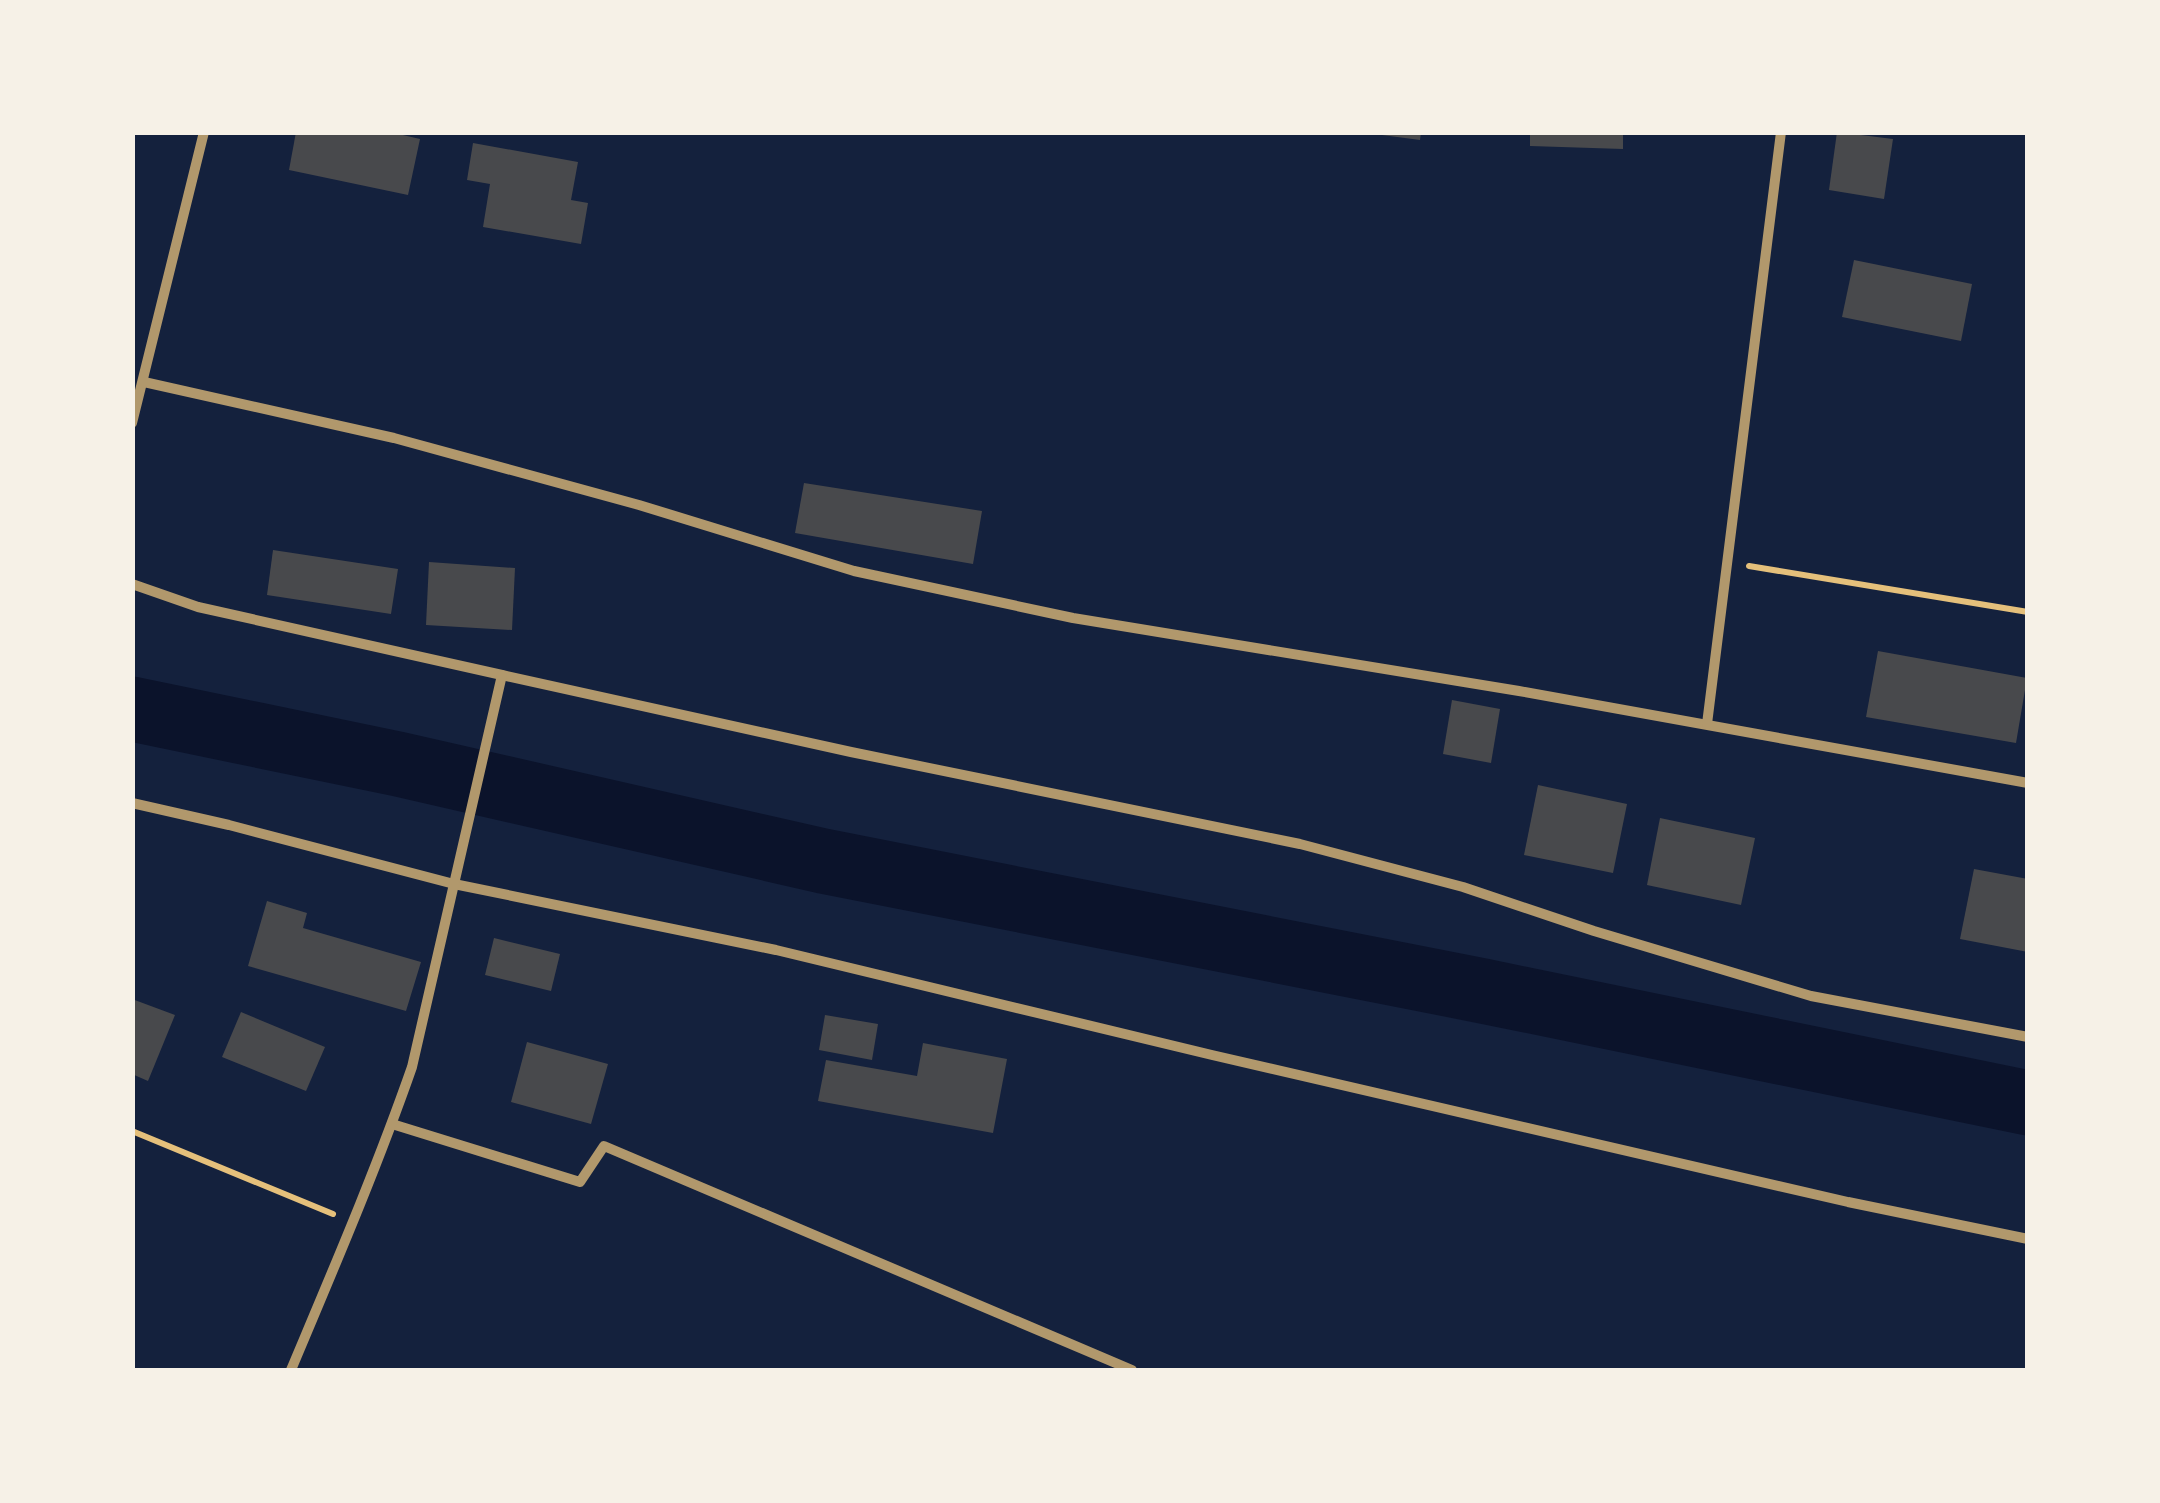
<svg xmlns="http://www.w3.org/2000/svg" width="2160" height="1503" viewBox="0 0 2160 1503" font-family="Cabin,sans-serif">
<rect width="100%" height="100%" fill="#14213d"/>
<g fill="none" stroke-linecap="round" stroke-linejoin="round">
<polyline stroke="#0b132b" stroke-width="65" points="132,709 398,764 823,861 1483,991 2028,1103"/>
</g>
<g fill="#48494c">
<polygon points="296,132 390,132 420,139 408,195 289,170"/>
<polygon points="1382,132 1421,132 1420,140 1382,135"/>
<polygon points="1530,132 1623,132 1623,149 1530,146"/>
<polygon points="1837,132 1893,139 1884,199 1829,190"/>
<polygon points="473,143 578,162 571,200 588,203 581,244 483,227 490,184 467,180"/>
<polygon points="1854,260 1972,284 1961,341 1842,317"/>
<polygon points="804,483 982,511 973,564 795,533"/>
<polygon points="273,550 398,569 391,614 267,595"/>
<polygon points="429,562 515,568 512,630 426,625"/>
<polygon points="1878,651 2027,678 2016,743 1866,717"/>
<polygon points="1452,700 1500,709 1491,763 1443,754"/>
<polygon points="1538,785 1627,804 1613,873 1524,855"/>
<polygon points="1660,818 1755,838 1741,905 1647,885"/>
<polygon points="1974,869 2028,879 2028,952 1960,939"/>
<polygon points="267,901 307,913 303,928 421,962 406,1011 248,966"/>
<polygon points="494,938 560,954 551,991 485,975"/>
<polygon points="132,999 175,1015 148,1081 132,1074"/>
<polygon points="241,1012 325,1047 306,1091 222,1057"/>
<polygon points="825,1015 878,1024 872,1060 819,1050"/>
<polygon points="527,1042 608,1064 591,1124 511,1102"/>
<polygon points="923,1043 1007,1059 993,1133 818,1101 826,1060 917,1076"/>
</g>
<g fill="none" stroke-linecap="round" stroke-linejoin="round">
<g stroke="#e5c07b" stroke-width="6">
<polyline points="1749,566 2028,612"/>
<polyline points="132,1131 333,1214"/>
</g>
<g stroke="#b1986c" stroke-width="10">
<polyline points="144,382 394,438 639,505 854,571 1073,618 1519,691 2028,783"/>
<polyline points="132,423 204,132"/>
<polyline points="132,584 198,607 502,675 851,752 1300,844 1463,887 1594,931 1811,996 2028,1037"/>
<polyline points="1707,724 1781,132"/>
<polyline points="132,803 229,825 454,884 776,950 1212,1055 1848,1202 2028,1239"/>
<polyline points="392,1124 580,1182 604,1146 1132,1370"/>
<path d="M291,1370C333,1270 376,1170 412,1067L502,675"/>
</g>
</g>
<rect width="2160" height="1503" fill="none" stroke="#f6f1e7" stroke-width="270"/>
</svg>
